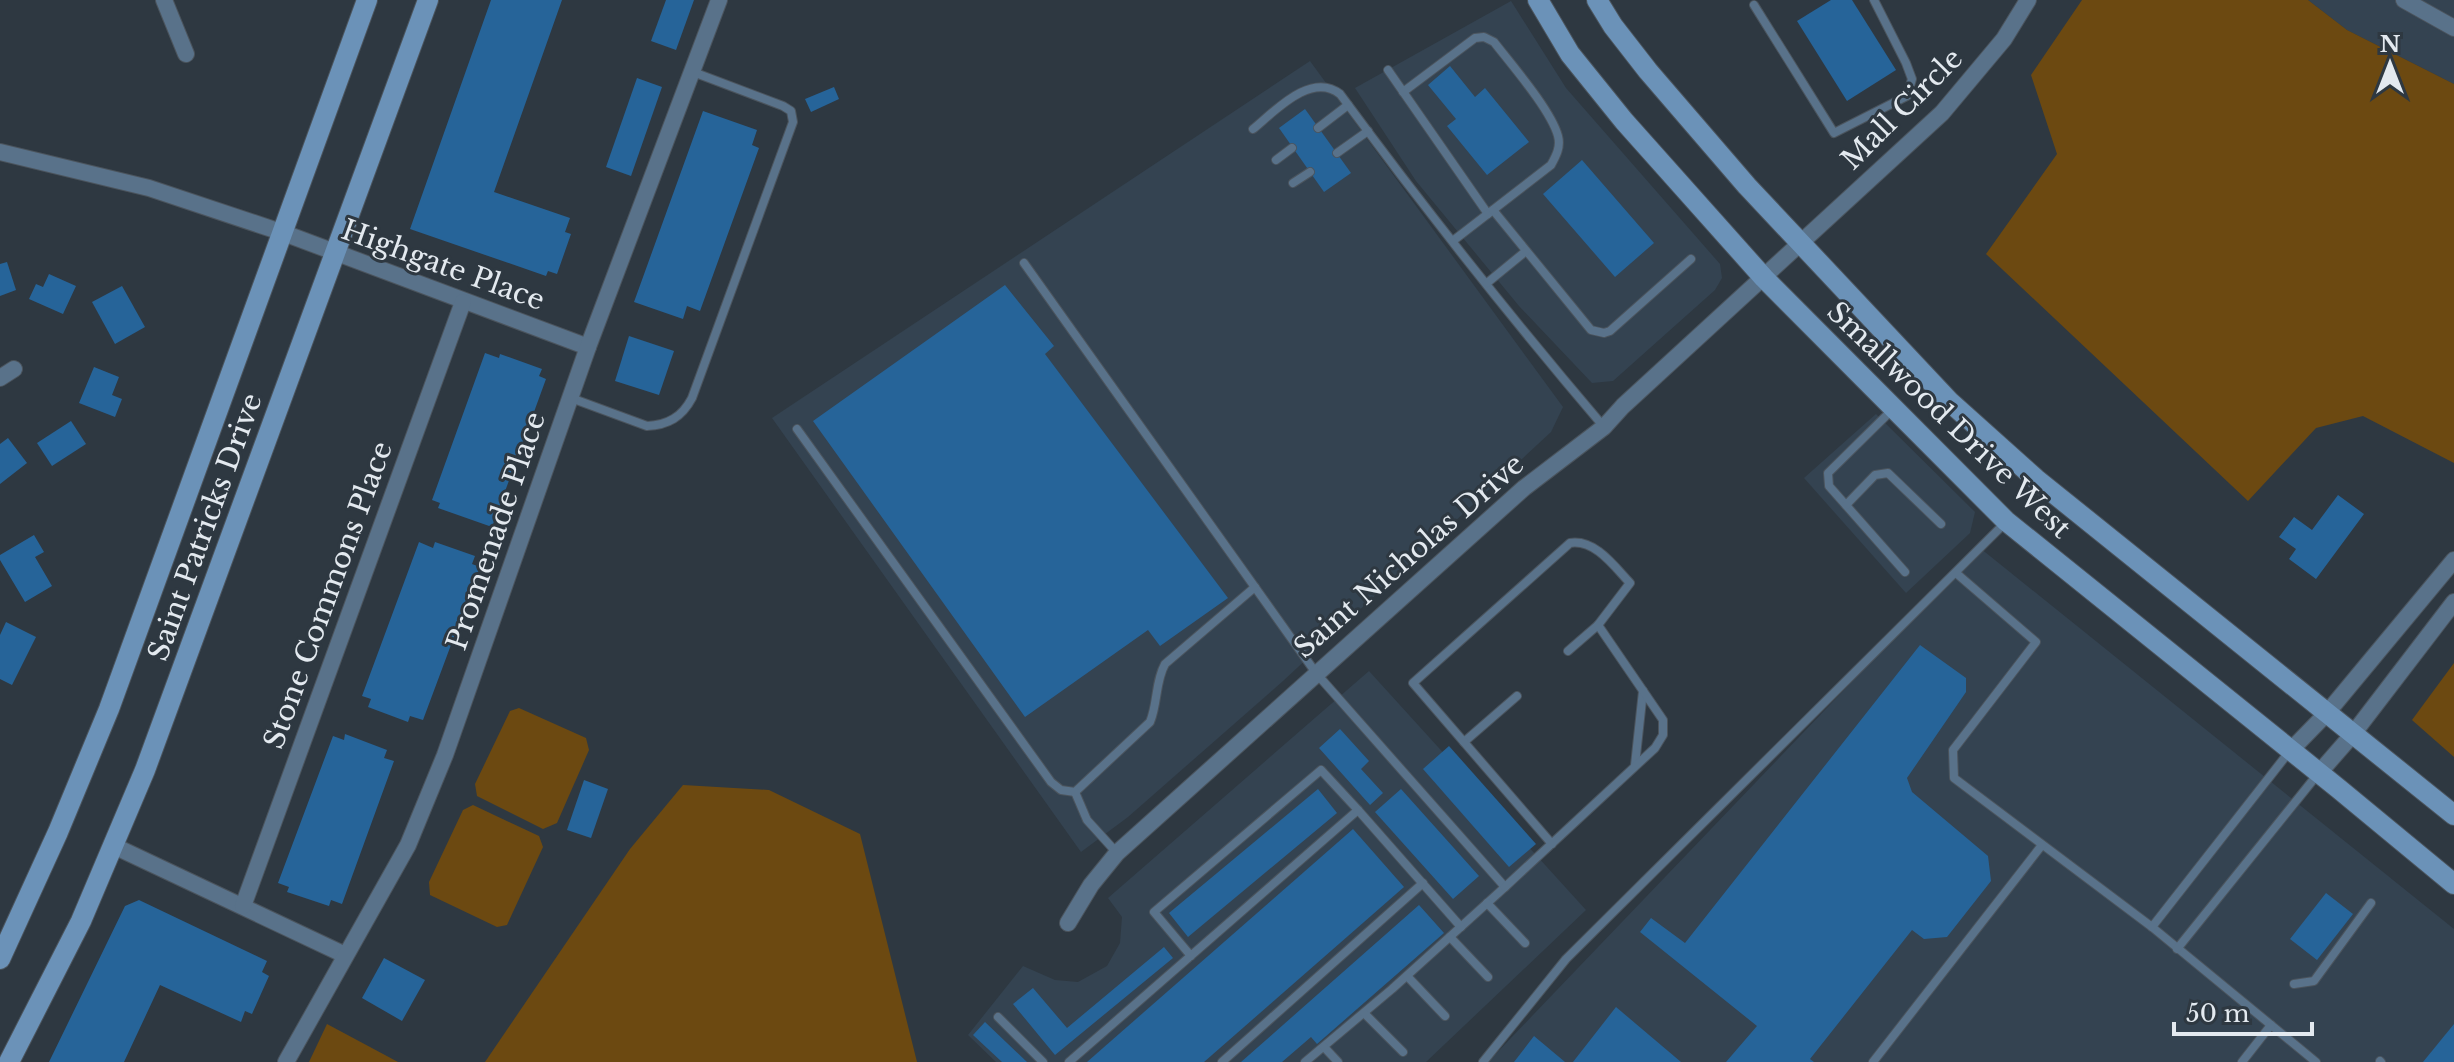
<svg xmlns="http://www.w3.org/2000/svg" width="2454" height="1062" viewBox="0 0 2454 1062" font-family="'Libre Baskerville',serif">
<rect width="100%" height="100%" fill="#2e3841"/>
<g fill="#344351">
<polygon points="2308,0 2454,0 2454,84 2347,30"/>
<polygon points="1511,1 1566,88 1720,264 1722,278 1715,290 1613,381 1592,383 1519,306 1416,181 1355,88"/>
<polygon points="1310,61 1563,407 1551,432 1283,681 1128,817 1081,852 772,418"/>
<polygon points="1876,414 1975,512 1970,533 1906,593 1804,478"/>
<polygon points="1980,548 2454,929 2454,1062 1488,1062"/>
<polygon points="1369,671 1586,910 1426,1062 996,1062 968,1035 1023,966 1055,980 1078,982 1107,966 1120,943 1122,917 1108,898"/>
</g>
<g fill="#6c4911">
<polygon points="2082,0 2308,0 2347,30 2454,84 2454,463 2363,416 2316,428 2248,501 1986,254 2057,154 2031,75"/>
<polygon points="2454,663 2454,757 2412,720"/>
<polygon points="519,708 586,738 589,750 557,823 543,829 477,796 475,784 510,711"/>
<polygon points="683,785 769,790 860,834 917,1062 485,1062 630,849"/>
<polygon points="473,805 539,836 543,847 507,925 497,927 430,895 429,882 463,810"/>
<polygon points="327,1024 398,1062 309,1062"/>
</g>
<g fill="#266499">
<polygon points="491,0 562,0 494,192 570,218 565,232 571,234 557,274 548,271 546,276 410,229"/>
<polygon points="666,0 694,0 676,50 651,41"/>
<polygon points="1831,0 1852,0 1896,70 1847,101 1797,21"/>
<polygon points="1450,66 1475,97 1485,88 1529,142 1487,175 1447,126 1456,119 1428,85"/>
<polygon points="637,78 662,87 631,176 606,167"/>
<polygon points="834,87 839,99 811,112 805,99"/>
<polygon points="1305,109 1351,173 1324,192 1279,128"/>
<polygon points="703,111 757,130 752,145 759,148 700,311 687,306 683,319 634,302"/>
<polygon points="1582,160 1654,243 1615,277 1543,194"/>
<polygon points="7,262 16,290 0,296 0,264"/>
<polygon points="49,274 76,286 63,314 29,299 36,284 43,287"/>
<polygon points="1005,285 1054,346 1045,354 1228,598 1160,646 1148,630 1025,717 813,421"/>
<polygon points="122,286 145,327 115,344 92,302"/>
<polygon points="629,336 674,351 659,395 615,381"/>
<polygon points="485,353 499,358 500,354 542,369 539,376 546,379 492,527 438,508 440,503 432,500"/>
<polygon points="94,367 119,377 112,395 122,399 115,417 79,403"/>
<polygon points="71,421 86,444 52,466 37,443"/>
<polygon points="8,438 27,463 0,484 0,444"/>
<polygon points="2338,495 2364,514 2316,579 2289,559 2296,549 2279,537 2294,517 2312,530"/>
<polygon points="34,535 44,552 35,557 52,586 25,602 0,560 0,555"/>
<polygon points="419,542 433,548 435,542 475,556 472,564 480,567 423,720 410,716 408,722 368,707 371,699 362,696"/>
<polygon points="6,622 36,637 12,685 0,679 0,635"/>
<polygon points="1920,645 1966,678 1966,692 1907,778 1912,792 1988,856 1991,881 1947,937 1924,939 1912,930 1810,1059 1814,1062 1726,1062 1757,1026 1640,932 1651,918 1685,943"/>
<polygon points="1340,729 1369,761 1361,769 1383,793 1370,805 1319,748"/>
<polygon points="345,734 387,750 384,758 394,761 342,904 331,900 329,906 287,892 289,887 278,883 333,736 344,740"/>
<polygon points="1449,746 1536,844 1509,867 1423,769"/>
<polygon points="584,780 608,789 591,838 567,830"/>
<polygon points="1318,789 1337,813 1188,937 1169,913"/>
<polygon points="1401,789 1479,876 1453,899 1375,812"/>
<polygon points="1353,829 1404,887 1204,1062 1087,1062"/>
<polygon points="2326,893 2353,914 2317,960 2290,939"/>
<polygon points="139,900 267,961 262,972 269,976 252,1014 245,1011 241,1022 160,985 124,1062 49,1062 125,906"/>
<polygon points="1419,905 1444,933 1317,1044 1311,1037 1282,1062 1241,1062"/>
<polygon points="1164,947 1173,958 1055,1055 1013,1004 1033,988 1067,1028"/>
<polygon points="384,958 425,980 402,1021 362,998"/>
<polygon points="1616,1007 1681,1062 1573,1062"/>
<polygon points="985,1022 1027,1062 1002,1062 973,1035"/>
<polygon points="2454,1024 2454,1062 2423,1062"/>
<polygon points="1534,1036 1565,1062 1514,1062"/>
</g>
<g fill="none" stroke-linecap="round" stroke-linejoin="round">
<defs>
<g id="lane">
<polyline points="1754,5 1834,133 1907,96 1912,79 1906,63 1874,0"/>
<polyline points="1388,70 1488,214"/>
<path d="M1403,92L1475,38L1484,37L1494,42C1511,64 1551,110 1558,136C1561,147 1556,156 1551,165L1454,240"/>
<polyline points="1318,128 1348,105"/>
<path d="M1253,129C1274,112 1311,71 1340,94C1424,208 1512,319 1604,427"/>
<polyline points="1337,153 1368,131"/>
<polyline points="1276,160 1292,148"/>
<polyline points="1293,183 1310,172"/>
<polyline points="1493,210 1591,330 1604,333 1610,331 1691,259"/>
<polyline points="1024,263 1316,673 1505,887 1392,989 1305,1062"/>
<polyline points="1487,283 1526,251"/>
<path d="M571,398L647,426C668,425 682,417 692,398L793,122L791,111L783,106L693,72"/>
<polyline points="1892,410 1828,473 1829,486 1905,572"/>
<path d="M797,429L1051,782L1061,790L1075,792L1150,722C1158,703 1155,682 1165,664L1255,587"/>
<polyline points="1846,505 1875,475 1888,473 1941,524"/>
<polyline points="1956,573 2036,642 1953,750 1954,778 2152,927 2316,1062"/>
<polyline points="1568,651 1598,625"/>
<polyline points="1464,742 1517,696"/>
<polyline points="1635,765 1643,691"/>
<polyline points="1075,792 1087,820 1117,853"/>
<polyline points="1358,810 1461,927"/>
<path d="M1505,887L1655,748L1663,735V720L1598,625L1630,583C1614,566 1595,539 1570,543L1413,683L1552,844"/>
<polyline points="1487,903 1525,943"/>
<polyline points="2152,927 2289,752"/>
<polyline points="1450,937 1488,977"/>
<polyline points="2177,949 2317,775"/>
<polyline points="1407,976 1445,1016"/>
<polyline points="2294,984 2314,981 2371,903"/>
<polyline points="1364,1013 1403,1052"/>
<polyline points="998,1017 1043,1062"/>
<polyline points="1324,1047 1338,1062"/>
<polyline points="2380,1061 2381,1062"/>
<polyline points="1069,1062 1358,810 1321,770 1154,912 1191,956"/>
<polyline points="1222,1062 1423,883"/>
<polyline points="1483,1062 1566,959 2005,523"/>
<polyline points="1873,1062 2042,845"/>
<polyline points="2242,1062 2271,1025"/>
</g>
<g id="street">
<polyline points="164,0 186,54"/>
<polyline points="2404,0 2454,28"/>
<polyline points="0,152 149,188 281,232 588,347"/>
<polyline points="0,378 14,369"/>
<polyline points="2290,751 2327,713 2454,560"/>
<polyline points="2319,773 2353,734 2454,602"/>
<polyline points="114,846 345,955"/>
<polyline points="243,906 463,302"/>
<polyline points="1068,923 1091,885 1117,853 1524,488 1604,427 1623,406 1942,113 2004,39 2028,0"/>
<polyline points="286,1062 408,845 445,755 588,347 719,0"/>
</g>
<g id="secondary">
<polyline points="1538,0 1570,54 1624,121 1764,278 2006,521 2339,789 2454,884"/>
<polyline points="1597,0 1613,26 1648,71 1747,186 1950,402 2036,479 2454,815"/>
<polyline points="0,959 58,832 109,709 367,0"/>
<polyline points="9,1062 81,921 145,770 428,0"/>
</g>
</defs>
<use href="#lane" stroke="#4b545d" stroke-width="10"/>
<use href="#street" stroke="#4b545d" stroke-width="18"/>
<use href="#secondary" stroke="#4b545d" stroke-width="22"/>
<use href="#lane" stroke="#59728a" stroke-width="8"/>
<use href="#street" stroke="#59728a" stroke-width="16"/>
<use href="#secondary" stroke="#6b92b8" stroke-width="20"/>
</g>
<g text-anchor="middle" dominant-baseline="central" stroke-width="6" stroke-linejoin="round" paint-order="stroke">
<g font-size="28" fill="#e3e9ef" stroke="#2e3841">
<text transform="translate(1902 109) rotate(-45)">Mall Circle</text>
<text transform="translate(443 265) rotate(20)">Highgate Place</text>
<text transform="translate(1949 420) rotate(44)">Smallwood Drive West</text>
<text transform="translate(205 527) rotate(-70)">Saint Patricks Drive</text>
<text transform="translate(496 531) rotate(-71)">Promenade Place</text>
<text transform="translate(1409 556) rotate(-41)">Saint Nicholas Drive</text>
<text transform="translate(328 595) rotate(-70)">Stone Commons Place</text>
</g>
</g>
<g transform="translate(2390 64)" stroke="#2e3841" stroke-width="6" paint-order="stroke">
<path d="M0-6L14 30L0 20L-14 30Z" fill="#e3e9ef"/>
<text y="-12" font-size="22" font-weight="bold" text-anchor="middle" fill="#e3e9ef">N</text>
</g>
<path d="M2174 1022v12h138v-12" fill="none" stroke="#e3e9ef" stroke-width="4"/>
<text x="2186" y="1022" font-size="24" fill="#e3e9ef" stroke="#2e3841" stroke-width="6" paint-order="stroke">50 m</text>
</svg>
